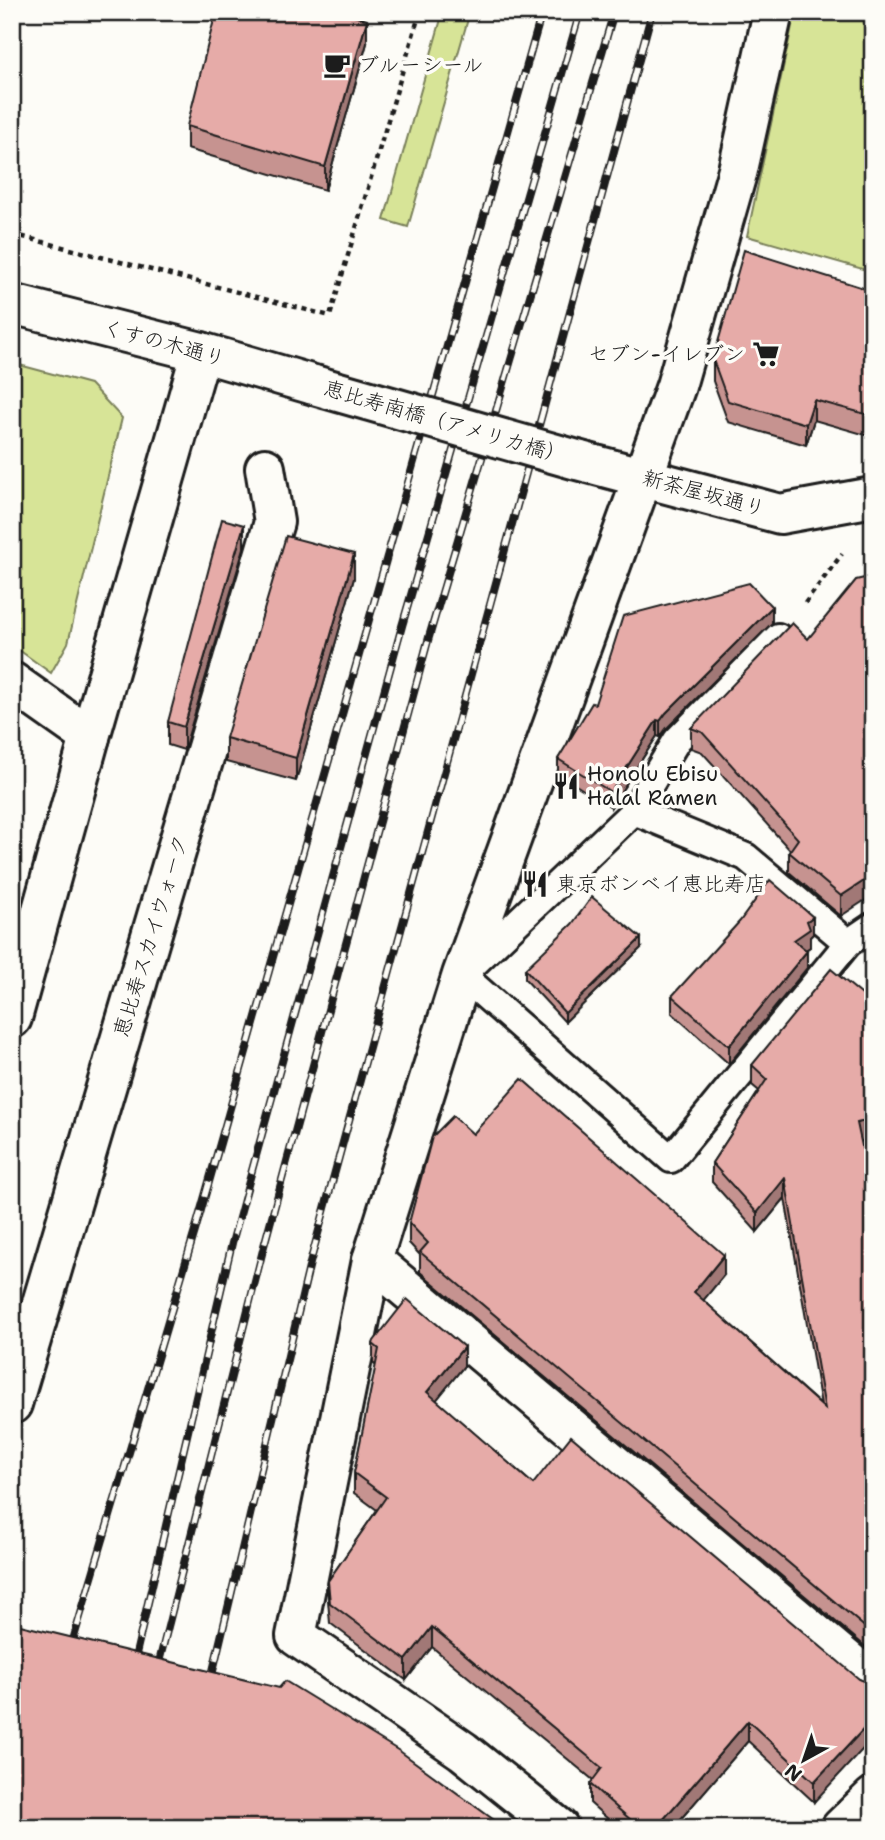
<svg xmlns="http://www.w3.org/2000/svg" width="885" height="1840" viewBox="0 0 885 1840" font-family="'Shantell Sans','Klee One',sans-serif">
<rect width="100%" height="100%" fill="#fdfcf7"/>
<filter id="ink" filterUnits="userSpaceOnUse"><feTurbulence type="fractalNoise" baseFrequency=".0143" numOctaves="2"/><feDisplacementMap in="SourceGraphic" scale="14" xChannelSelector="R" yChannelSelector="G"/><feConvolveMatrix kernelMatrix="1 2 1 2 8 2 1 2 1" color-interpolation-filters="sRGB"/></filter>
<g filter="url(#ink)">
<g fill="#d7e497" stroke="#7a805a" stroke-width="2">
<polygon points="443,12 470,12 408,227 384,220"/>
<polygon points="795,12 873,12 873,272 747,236"/>
<polygon points="12,363 90,384 122,418 68,643 51,673 12,645"/>
</g>
<g fill="none" stroke-linecap="round" stroke-linejoin="round">
<defs>
<g id="lane">
<polyline points="778,637 677,740 634,811 462,975 671,1159 848,943 873,926"/>
<polyline points="634,811 746,857 848,943"/>
</g>
<g id="street">
<polyline points="12,682 90,737"/>
<polyline points="372,1260 873,1682"/>
<polyline points="12,1404 274,522 265,468"/>
<polyline points="559,1828 463,1751 296,1636 372,1260 462,975 676,386 738,170 773,12"/>
<polyline points="841,1828 873,1797"/>
</g>
<g id="secondary">
<polyline points="12,304 201,352 314,385"/>
<polyline points="577,460 780,514 873,497"/>
<polyline points="12,1018 90,737 201,352"/>
</g>
</defs>
<use href="#lane" stroke="#1c1c1c" stroke-width="32"/>
<use href="#street" stroke="#1c1c1c" stroke-width="44"/>
<use href="#secondary" stroke="#1c1c1c" stroke-width="44"/>
<g stroke="#1c1c1c" stroke-width="4.5" stroke-dasharray="5 5" stroke-linecap="butt">
<polyline points="12,234 330,316 420,12"/>
<polyline points="805,603 842,554"/>
</g>
<use href="#lane" stroke="#fdfcf7" stroke-width="26"/>
<use href="#street" stroke="#fdfcf7" stroke-width="38"/>
<use href="#secondary" stroke="#fdfcf7" stroke-width="38"/>
<defs>
<g id="rail">
<polyline points="68,1657 195,1231 542,12"/>
<polyline points="132,1671 232,1243 402,626 580,12"/>
<polyline points="155,1678 264,1246 429,637 614,12"/>
<polyline points="208,1692 310,1263 652,12"/>
</g>
</defs>
<use href="#rail" stroke="#1c1c1c" stroke-width="8"/>
<use href="#rail" stroke="#fdfcf7" stroke-width="5" stroke-dasharray="16" stroke-linecap="butt"/>
<defs>
<polyline id="secondary-bridge" points="314,385 577,460"/>
</defs>
<use href="#secondary-bridge" stroke="#1c1c1c" stroke-width="44" stroke-linecap="butt"/>
<use href="#secondary-bridge" stroke="#fdfcf7" stroke-width="38"/>
</g>
<g fill="#c69390" stroke="#1c1c1c" stroke-width="2">
<polygon points="367,43 325,190 187,149 187,126"/>
<polygon points="873,291 873,437 814,420 806,445 728,422 713,381 713,360"/>
<polygon points="244,548 184,750 168,745 168,722"/>
<polygon points="873,576 841,916 789,872 789,852 790,850 702,752 691,748 691,728 808,639"/>
<polygon points="354,578 296,781 226,762 226,738"/>
<polygon points="772,623 666,729 660,737 657,736 611,807 558,774 558,759 595,704"/>
<polygon points="813,934 810,937 810,947 806,950 807,968 729,1064 672,1013 672,996"/>
<polygon points="641,948 565,1022 525,979 525,969"/>
<polygon points="873,1004 873,1138 861,1141 869,1179 873,1179 873,1653 420,1272 420,1255 409,1243 409,1223 473,1134 724,1275 703,1300 821,1405 785,1198 757,1232 712,1182 712,1163 759,1091 752,1085 752,1065"/>
<polygon points="373,1344 464,1366 436,1400 533,1484 859,1679 870,1684 814,1802 748,1741 673,1828 618,1828 590,1803 590,1784 593,1780 432,1647 406,1680 330,1623 328,1601 328,1581 377,1510 354,1493 354,1473 376,1366 373,1363"/>
</g>
<g fill="#a17876" stroke="#1c1c1c" stroke-width="2">
<polygon points="367,20 367,43 325,190 325,167"/>
<polygon points="814,400 814,420 806,445 806,424"/>
<polygon points="244,525 244,548 184,750 184,727"/>
<polygon points="354,554 354,578 296,781 296,758"/>
<polygon points="772,607 772,623 666,729 660,737 660,721 666,713"/>
<polygon points="657,720 657,736 611,807 611,792"/>
<polygon points="873,875 873,895 841,916 841,896"/>
<polygon points="813,917 813,934 810,937 810,947 794,957 794,940 807,921"/>
<polygon points="641,938 641,948 565,1022 565,1013"/>
<polygon points="807,951 807,968 729,1064 729,1046"/>
<polygon points="873,1119 873,1138 857,1143 857,1123"/>
<polygon points="785,1178 785,1198 757,1232 757,1213"/>
<polygon points="724,1255 724,1275 694,1312 694,1292"/>
<polygon points="464,1347 464,1366 427,1412 427,1392"/>
<polygon points="432,1627 432,1647 406,1680 406,1660"/>
<polygon points="873,1719 873,1738 814,1802 814,1782"/>
<polygon points="748,1721 748,1741 673,1828 656,1828"/>
</g>
<g fill="#e6aba8" stroke="#1c1c1c" stroke-width="2">
<polygon points="216,12 340,12 367,20 325,167 187,126"/>
<polygon points="744,250 873,291 873,416 814,400 806,424 728,401 713,360"/>
<polygon points="222,519 244,525 184,727 168,722"/>
<polygon points="286,536 354,554 296,758 226,738"/>
<polygon points="873,576 873,875 841,896 789,852 798,839 702,732 691,728 792,623 808,639 856,580"/>
<polygon points="749,583 772,607 666,713 660,721 657,720 611,792 558,759 592,703 595,704 623,616"/>
<polygon points="770,880 813,917 807,921 810,929 794,940 807,951 729,1046 672,996 740,921"/>
<polygon points="592,897 641,938 565,1013 525,969 572,924"/>
<polygon points="831,969 873,1004 873,1119 857,1123 869,1179 873,1179 873,1634 420,1252 428,1243 409,1223 432,1137 453,1116 473,1134 522,1079 724,1255 694,1292 825,1409 785,1178 757,1213 712,1163 767,1079 752,1065"/>
<polygon points="407,1299 464,1347 427,1392 533,1484 571,1436 859,1679 870,1684 873,1684 873,1719 814,1782 748,1721 656,1828 640,1828 590,1784 602,1768 432,1627 406,1660 330,1603 328,1581 386,1497 354,1473 379,1349 373,1344 374,1341"/>
<polygon points="12,1623 279,1688 285,1681 401,1752 505,1828 12,1828"/>
</g>
</g>
<defs>
<symbol id="cafe-bare" viewBox="-9 -9 18 18"><path d="M-5.5-4.5H6V0H3Q3 3.5 0 3.5H-2.5Q-5.5 3.5-5.5 0ZM3-3.2v2h1.7v-2ZM-6 4.5H4V6H-6Z" fill="#1c1c1c" stroke="#fdfcf7" stroke-width="2.5" paint-order="stroke"/></symbol>
<symbol id="supermarket-bare" viewBox="-9 -9 18 18"><path d="M-6-5.5h2.5l.6 2H6L4.5 2H-2.5L-4.4-4H-6ZM-1.5 3.2a1.3 1.3 0 1 0 .1 0ZM3 3.2a1.3 1.3 0 1 0 .1 0Z" fill="#1c1c1c" stroke="#fdfcf7" stroke-width="2.5" paint-order="stroke"/></symbol>
<symbol id="restaurant-bare" viewBox="-9 -9 18 18"><path d="M-5-6h1v4h1v-4h1v4h1v-4h1v5L-1.5 .5V6h-2V.5L-5-1ZM5-6V6H3V1.5H1.5Q1.5-4 5-6Z" fill="#1c1c1c" stroke="#fdfcf7" stroke-width="2.5" paint-order="stroke"/></symbol>
</defs>
<g fill-rule="evenodd">
<use href="#cafe-bare" x="318" y="46" width="38" height="38"/>
<use href="#supermarket-bare" x="747" y="335" width="38" height="38"/>
<use href="#restaurant-bare" x="547" y="767" width="38" height="38"/>
<use href="#restaurant-bare" x="516" y="865" width="38" height="38"/>
</g>
<g text-anchor="middle" dominant-baseline="central" stroke-width="7" stroke-linejoin="round" paint-order="stroke">
<g font-size="21" fill="#1c1c1c" stroke="#fdfcf7" text-anchor="start">
<text x="358" y="65">ブルーシール</text>
<text x="745" y="354" text-anchor="end">セブン-イレブン</text>
<text x="587" y="774">Honolu Ebisu<tspan x="587" dy="24">Halal Ramen</tspan></text>
<text x="556" y="884">東京ボンベイ恵比寿店</text>
</g>
<g font-size="21" fill="#1c1c1c" stroke="#fdfcf7">
<text transform="translate(164 343) rotate(15)">くすの木通り</text>
<text transform="translate(445 422) rotate(16)">恵比寿南橋（アメリカ橋）</text>
<text transform="translate(704 493) rotate(15)">新茶屋坂通り</text>
<text transform="translate(151 936) rotate(-73)">恵比寿スカイウォーク</text>
</g>
</g>
<rect width="885" height="1840" fill="none" stroke="#fdfcf7" stroke-width="42"/>
<rect x="21" y="21" width="843" height="1798" fill="none" stroke="#1c1c1c" stroke-width="2.5" filter="url(#ink)"/>
<g transform="translate(804 1760) rotate(220)" stroke="#fdfcf7" stroke-width="5" paint-order="stroke">
<path d="M0-5L12 26L0 18L-12 26Z" fill="#1c1c1c"/>
<text y="-10" font-size="19" font-weight="bold" text-anchor="middle" fill="#1c1c1c">N</text>
</g>
</svg>
